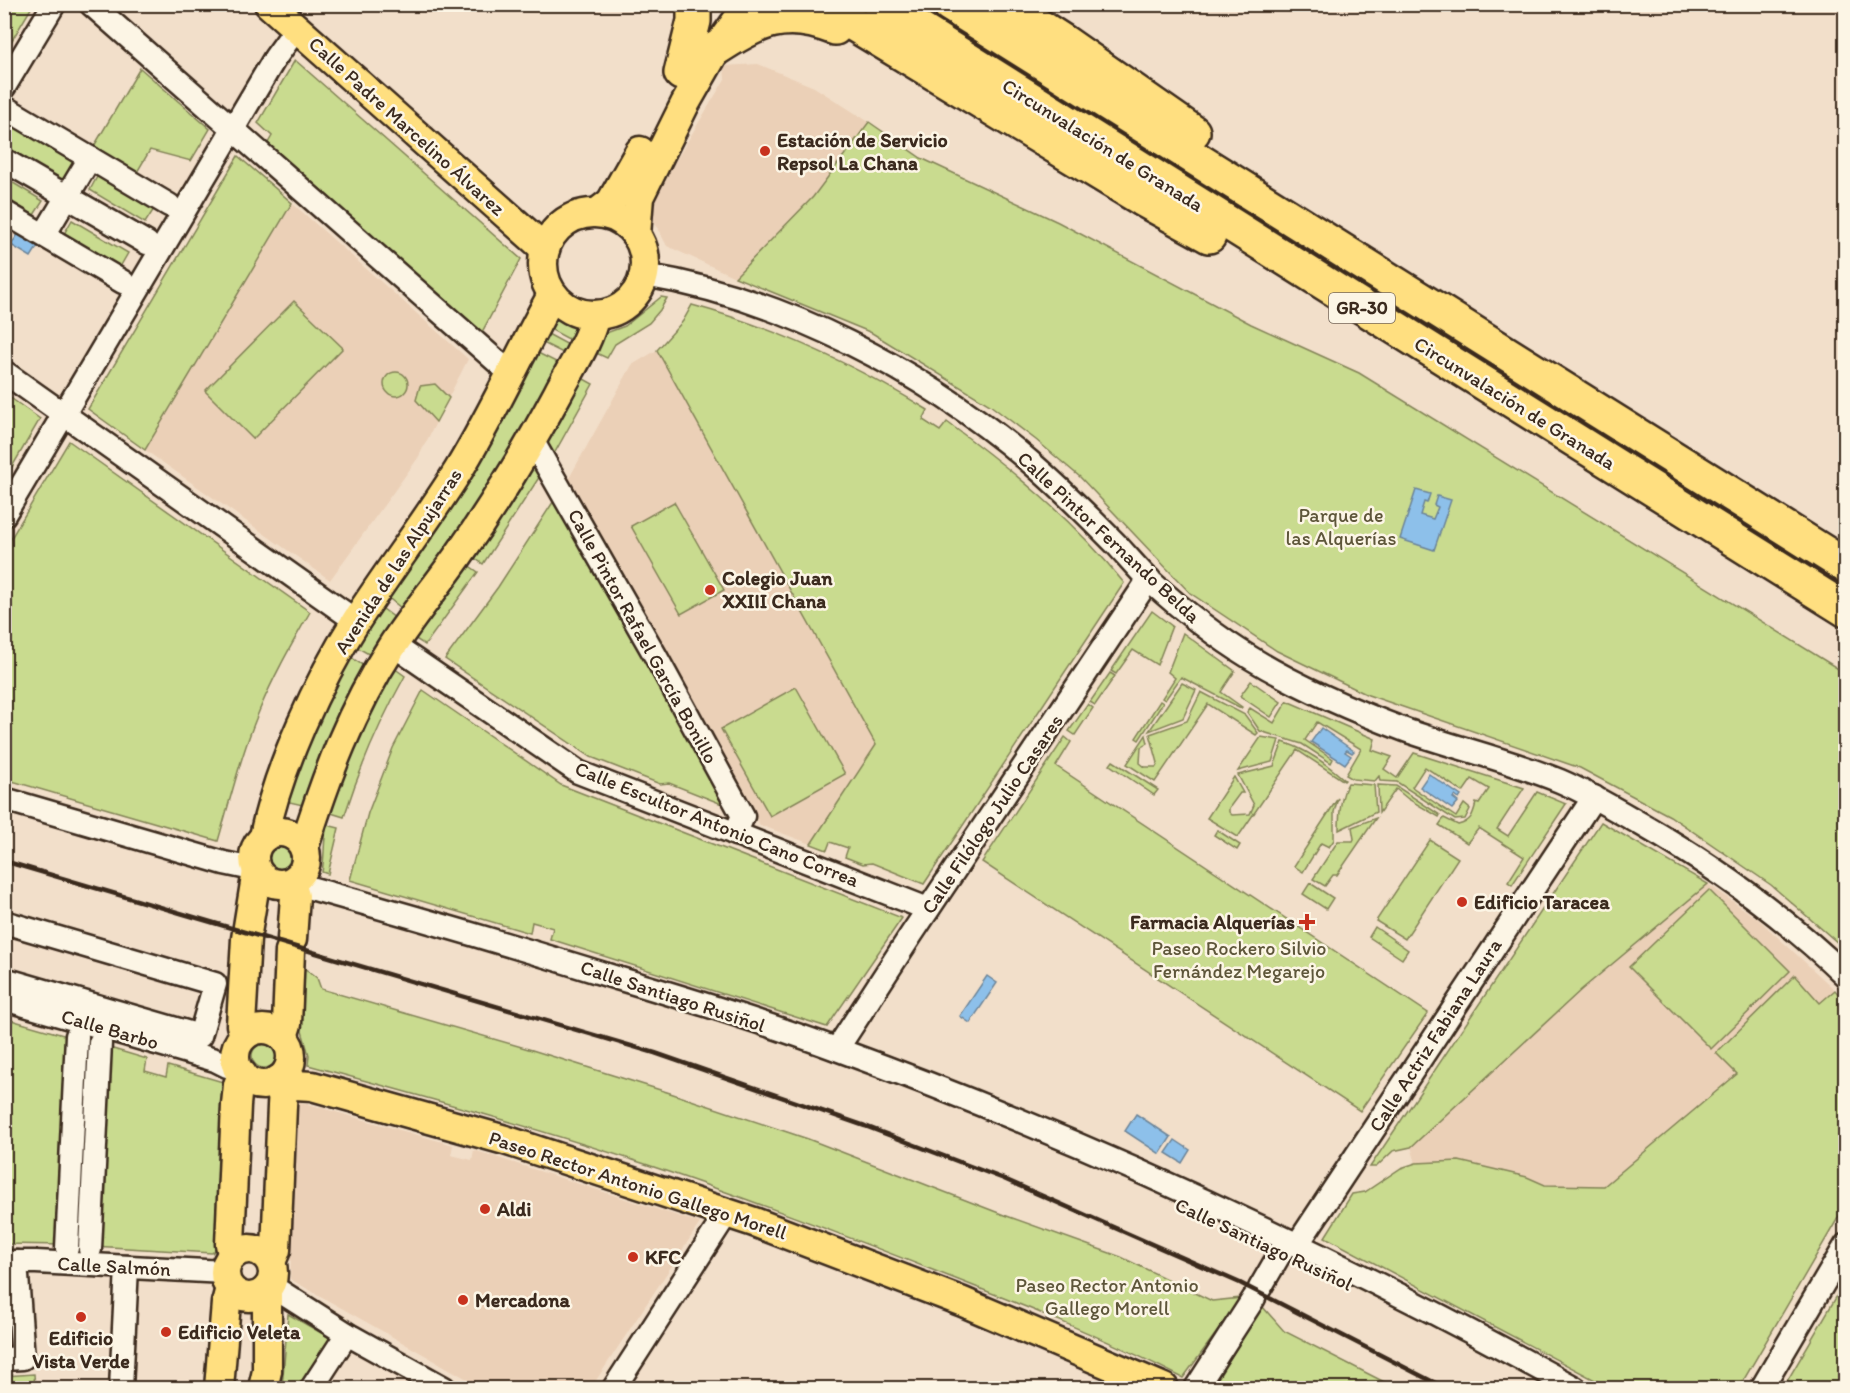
<svg xmlns="http://www.w3.org/2000/svg" width="1850" height="1393" viewBox="0 0 1850 1393" font-family="Itim,sans-serif">
<rect width="100%" height="100%" fill="#f2dfca"/>
<filter id="ink" filterUnits="userSpaceOnUse"><feTurbulence type="fractalNoise" baseFrequency=".0167" numOctaves="2"/><feDisplacementMap in="SourceGraphic" scale="12" xChannelSelector="R" yChannelSelector="G"/><feConvolveMatrix kernelMatrix="1 2 1 2 8 2 1 2 1" color-interpolation-filters="sRGB"/></filter>
<g filter="url(#ink)">
<g fill="#ebd0b7">
<polygon points="758,64 814,87 869,122 813,197 735,277 667,246 649,212 649,205 725,79 724,66"/>
<polygon points="292,203 468,359 418,458 330,580 145,450"/>
<polygon points="657,350 876,745 811,844 760,825 721,758 568,480 632,365"/>
<polygon points="1708,884 1758,919 1835,990 1604,1186 1545,1185 1527,1177 1459,1161 1416,1163 1411,1147 1581,990"/>
<polygon points="297,1101 453,1145 451,1155 472,1160 474,1150 700,1223 591,1388 483,1388 290,1279"/>
</g>
<g fill="#c9db8f" stroke="#828256" stroke-width="1.5">
<polygon points="5,4 33,5 5,52 4,5"/>
<polygon points="295,60 521,259 482,332 268,143 272,136 258,123"/>
<polygon points="140,68 210,129 191,161 150,150 133,179 90,153"/>
<polygon points="10,116 80,157 64,183 5,148 5,125"/>
<polygon points="869,122 921,158 1058,222 1251,324 1359,373 1845,673 1845,949 1771,885 1670,816 1580,768 1368,695 1277,651 1190,593 1080,477 1036,440 990,405 872,333 735,277 813,197"/>
<polygon points="238,156 292,203 145,450 88,409"/>
<polygon points="98,175 154,209 145,223 90,190"/>
<polygon points="5,178 43,201 34,215 5,198"/>
<polygon points="72,220 128,253 120,267 64,234"/>
<polygon points="661,297 667,298 660,310 649,323 615,344 607,358 596,353 606,333 625,326"/>
<polygon points="294,301 343,348 253,439 205,391"/>
<path d="M692,305C777,328 853,364 928,410L923,420L940,431L947,422C1011,469 1074,520 1124,583L924,884L872,863L863,864L845,857L848,848L830,842L827,850L811,844L876,745L657,350L683,321Z"/>
<polygon points="556,314 584,329 576,343 548,328"/>
<polygon points="546,333 574,348 569,356 541,342"/>
<polygon points="536,352 564,366 523,438 406,612 385,595"/>
<circle cx="396" cy="384" r="12"/>
<polygon points="582,378 593,384 554,454 547,441"/>
<polygon points="435,384 449,398 436,422 416,400 420,386"/>
<polygon points="5,394 40,419 5,479"/>
<path d="M69,441L310,612C292,644 274,675 260,709C242,751 231,797 218,841L5,779V559L11,538Z"/>
<polygon points="534,461 540,476 483,564 473,557"/>
<polygon points="557,496 732,808 669,783 660,784 591,757 445,659 498,587"/>
<polygon points="674,502 724,590 681,614 631,526"/>
<polygon points="468,565 478,572 425,645 414,638"/>
<polygon points="379,606 399,621 372,656 353,645"/>
<polygon points="1152,611 1172,626 1157,665 1133,650 1116,674 1111,671"/>
<polygon points="1183,633 1235,671 1221,692 1242,707 1241,708 1181,677 1165,700 1162,698 1175,678 1168,672"/>
<polygon points="347,655 366,667 307,806 285,801 299,758"/>
<path d="M394,668L405,676C380,721 360,767 344,817L331,813L345,769L366,718Z"/>
<polygon points="1110,673 1115,676 1095,705 1090,702"/>
<polygon points="1251,681 1281,702 1271,717 1240,696"/>
<polygon points="1182,683 1196,690 1183,718 1149,731"/>
<polygon points="796,687 845,774 770,816 721,729"/>
<polygon points="423,690 561,785 902,918 827,1027 550,939 553,928 532,922 530,933 350,880 368,813 393,748"/>
<polygon points="1201,692 1245,715 1258,733 1256,735 1208,704 1155,782 1127,764 1146,735 1148,743 1141,747 1140,763 1145,767 1156,767 1158,763 1150,734 1187,721"/>
<polygon points="1160,701 1163,703 1139,740 1136,738"/>
<path d="M1287,701L1375,739L1372,750L1392,757L1384,769L1397,778L1414,753L1524,788L1497,829L1508,836L1537,792L1566,804L1512,885L1508,882L1524,857L1479,828L1467,843L1439,825L1444,818L1458,825C1471,822 1473,815 1476,803L1479,804L1489,789L1472,779L1463,792L1425,767L1412,787L1456,817L1464,804L1470,809L1465,819L1455,820L1397,782L1380,781L1379,776L1375,781L1353,779L1346,775L1361,749L1317,722L1305,740L1333,759L1331,763L1302,744L1260,731L1247,712L1250,708L1274,723Z"/>
<polygon points="1088,704 1093,708 1075,735 1069,731"/>
<polygon points="1065,737 1071,742 1056,766 1428,1013 1360,1111 982,862"/>
<polygon points="1261,737 1279,740 1272,762 1238,771"/>
<path d="M1283,742C1306,749 1327,764 1345,780L1344,781L1297,750L1238,837L1207,818L1234,777L1243,793H1240L1229,808V812L1232,815L1250,814L1254,805L1238,775L1274,766Z"/>
<polygon points="1113,761 1158,790 1154,795 1110,765"/>
<path d="M1348,783L1374,785L1376,812L1339,830C1339,814 1340,797 1348,783Z"/>
<polygon points="1378,785 1396,786 1440,815 1439,817 1408,799 1396,789 1379,813"/>
<polygon points="1338,798 1334,812 1334,840 1329,847 1321,843 1303,872 1294,866"/>
<polygon points="1376,818 1337,875 1333,875 1325,886 1313,879 1338,841 1353,841 1354,839 1352,827"/>
<polygon points="1601,822 1708,884 1581,990 1411,1147 1393,1151 1376,1167 1370,1167"/>
<path d="M327,825L339,828L328,874L322,872C325,856 323,841 327,825Z"/>
<polygon points="1217,830 1240,845 1237,850 1214,835"/>
<polygon points="1430,840 1458,858 1405,939 1376,921"/>
<circle cx="280" cy="859" r="12"/>
<polygon points="1310,883 1333,898 1326,909 1303,894"/>
<polygon points="1709,890 1790,971 1711,1049 1629,967"/>
<polygon points="1375,927 1408,950 1402,959 1369,937"/>
<path d="M303,967L317,978L321,989L532,1050L670,1093L808,1139L1004,1215L1121,1257L1212,1301L1242,1298L1183,1378C1102,1336 1015,1302 930,1269C836,1232 741,1196 645,1164C534,1127 421,1096 308,1065L309,1055L302,1031Z"/>
<polygon points="1795,975 1820,1003 1835,990 1845,1002 1845,1206 1739,1388 1610,1388 1325,1237 1352,1194 1365,1192 1401,1168 1416,1163 1459,1161 1527,1177 1545,1185 1604,1186 1737,1074 1716,1053"/>
<polygon points="4,1018 74,1038 64,1245 5,1244"/>
<circle cx="264" cy="1056" r="12"/>
<polygon points="103,1046 147,1059 145,1071 166,1077 168,1066 223,1082 216,1249 212,1253 93,1246"/>
<polygon points="1845,1282 1845,1388 1783,1388"/>
<polygon points="1262,1306 1284,1331 1396,1388 1212,1388"/>
<polygon points="288,1314 330,1338 297,1388 282,1388"/>
<polygon points="34,1374 35,1388 5,1388 5,1376"/>
</g>
<g fill="#8dc0ea" stroke="#6c8498" stroke-width="1.5">
<polygon points="20,231 40,243 31,257 11,245"/>
<polygon points="1416,490 1430,494 1427,503 1424,502 1420,515 1433,519 1438,507 1434,505 1437,496 1451,500 1434,550 1400,539"/>
<polygon points="1321,728 1354,751 1352,753 1347,750 1345,752 1351,756 1345,764 1311,742"/>
<polygon points="1429,774 1461,796 1459,799 1455,796 1453,798 1458,802 1452,809 1420,787"/>
<polygon points="987,976 997,983 970,1023 960,1016"/>
<polygon points="1136,1114 1171,1137 1160,1154 1125,1131"/>
<polygon points="1175,1140 1190,1150 1182,1163 1166,1153"/>
</g>
<g fill="none" stroke-linecap="round" stroke-linejoin="round">
<defs>
<g id="minor">
<polyline points="91,4 502,366 512,371"/>
<polyline points="4,87 54,4"/>
<polyline points="9,110 169,205"/>
<polyline points="4,160 147,243"/>
<polyline points="4,212 123,282"/>
<polyline points="44,235 90,158"/>
<path d="M644,275C781,297 924,371 1029,461C1060,487 1088,516 1116,544C1127,556 1138,569 1150,581C1181,609 1215,636 1251,658C1300,688 1352,710 1405,730C1456,748 1509,760 1560,781C1588,793 1615,809 1641,824C1716,867 1784,916 1846,976"/>
<polyline points="4,372 356,621"/>
<polyline points="532,440 655,655 743,816 735,834"/>
<polyline points="4,515 275,58 296,29"/>
<polyline points="393,645 578,772 928,909"/>
<polyline points="4,799 224,863 243,867 254,864"/>
<path d="M296,880L307,887C411,916 514,946 617,978C692,1000 766,1023 839,1050C1093,1143 1339,1258 1575,1388"/>
<polyline points="4,922 215,984 200,1036 4,979"/>
<polyline points="4,999 215,1060 227,1066 238,1069"/>
<polyline points="837,1049 911,935 1149,579"/>
<polyline points="1297,1245 1594,797"/>
<polyline points="67,1248 77,1036"/>
<polyline points="90,1249 100,1043"/>
<polyline points="4,1262 36,1262 224,1272"/>
<polyline points="270,1285 347,1334 444,1388"/>
<polyline points="1260,1288 1282,1250"/>
<polyline points="4,1359 23,1358 16,1262"/>
<polyline points="121,1388 127,1267"/>
<polyline points="312,1388 347,1334"/>
<polyline points="614,1388 727,1213"/>
<polyline points="1196,1388 1254,1298"/>
<polyline points="1762,1388 1846,1245"/>
</g>
<g id="major">
<polyline points="269,4 544,248"/>
<polyline points="598,212 611,202 640,151"/>
<circle cx="594" cy="264" r="51"/>
<polyline points="636,235 639,197 685,104 717,48 738,19 758,4"/>
<circle cx="280" cy="858" r="26"/>
<path d="M264,837C278,768 318,681 356,621C389,570 426,522 458,471C493,414 520,353 552,295"/>
<path d="M304,847C326,777 351,710 391,648C412,616 436,587 458,556C495,504 528,449 558,393C571,368 589,342 595,315"/>
<polyline points="291,883 295,896 292,939"/>
<circle cx="263" cy="1057" r="28"/>
<polyline points="244,1036 241,1025 246,939 257,871"/>
<polyline points="283,1037 287,1024 290,951"/>
<polyline points="282,1078 295,1085 312,1086 505,1140 754,1222 963,1302 1164,1388"/>
<circle cx="249" cy="1273" r="24"/>
<polyline points="232,1254 230,1244 236,1105 238,1085 242,1074"/>
<polyline points="271,1262 276,1250 282,1106 283,1090 278,1080"/>
<polyline points="219,1388 226,1303 230,1288"/>
<polyline points="263,1388 267,1371 267,1289"/>
</g>
<g id="highway">
<polyline points="810,4 845,19 1142,199 1209,236"/>
<polyline points="879,4 1846,610"/>
<polyline points="949,4 1846,566"/>
<polyline points="1005,4 1064,42 1193,132"/>
<path d="M717,48C758,21 785,8 835,28"/>
<polyline points="681,73 694,21 694,4"/>
</g>
</defs>
<use href="#minor" stroke="#3b2a1e" stroke-width="27"/>
<use href="#major" stroke="#3b2a1e" stroke-width="33"/>
<use href="#highway" stroke="#3b2a1e" stroke-width="38"/>
<use href="#minor" stroke="#fcf5e5" stroke-width="22"/>
<use href="#major" stroke="#ffdf80" stroke-width="28"/>
<use href="#highway" stroke="#ffdf80" stroke-width="33"/>
<polyline stroke="#3b2a1e" stroke-width="4.5" points="4,861 655,1053 865,1126 1004,1179 1240,1283 1445,1388"/>
</g>
</g>
<g fill="#c8321e" stroke="#fcf5e5" stroke-width="2">
<circle cx="765" cy="151" r="6"/>
<circle cx="710" cy="590" r="6"/>
<circle cx="1462" cy="902" r="6"/>
<path d="M1304 913h6v6h6v6h-6v6h-6v-6h-6v-6h6z"/>
<circle cx="485" cy="1209" r="6"/>
<circle cx="633" cy="1257" r="6"/>
<circle cx="463" cy="1300" r="6"/>
<circle cx="81" cy="1317" r="6"/>
<circle cx="166" cy="1332" r="6"/>
</g>
<g text-anchor="middle" dominant-baseline="central" stroke-width="5" stroke-linejoin="round" paint-order="stroke">
<rect fill="#fcf5e5" stroke="#75675a" stroke-width="1.5" x="1329" y="293" width="66" height="30" rx="4.5"/>
<g font-size="18" font-weight="bold" fill="#3b2a1e">
<text x="1362" y="308">GR-30</text>
</g>
<g font-size="20" fill="#3b2a1e" stroke="#fcf5e5">
<text transform="translate(407 126) rotate(42)">Calle Padre Marcelino Álvarez</text>
<text transform="translate(1103 145) rotate(32)">Circunvalación de Granada</text>
<text transform="translate(1515 403) rotate(32)">Circunvalación de Granada</text>
<text transform="translate(1109 537) rotate(43)">Calle Pintor Fernando Belda</text>
<text transform="translate(398 561) rotate(-57)">Avenida de las Alpujarras</text>
<text transform="translate(643 636) rotate(61)">Calle Pintor Rafael García Bonillo</text>
<text transform="translate(992 814) rotate(-56)">Calle Filólogo Julio Casares</text>
<text transform="translate(717 824) rotate(22)">Calle Escultor Antonio Cano Correa</text>
<text transform="translate(673 996) rotate(18)">Calle Santiago Rusiñol</text>
<text transform="translate(110 1029) rotate(16)">Calle Barbo</text>
<text transform="translate(1435 1035) rotate(-57)">Calle Actriz Fabiana Laura</text>
<text transform="translate(638 1185) rotate(18)">Paseo Rector Antonio Gallego Morell</text>
<text transform="translate(1264 1244) rotate(25)">Calle Santiago Rusiñol</text>
<text transform="translate(114 1266) rotate(3)">Calle Salmón</text>
</g>
<g font-size="20" font-weight="bold" fill="#3b2a1e" stroke="#fcf5e5" text-anchor="start">
<text x="777" y="140">Estación de Servicio<tspan x="777" dy="23">Repsol La Chana</tspan></text>
<text x="722" y="578">Colegio Juan<tspan x="722" dy="23">XXIII Chana</tspan></text>
<text x="1474" y="902">Edificio Taracea</text>
<text x="1295" y="922" text-anchor="end">Farmacia Alquerías</text>
<text x="497" y="1209">Aldi</text>
<text x="645" y="1257">KFC</text>
<text x="475" y="1300">Mercadona</text>
<text x="178" y="1332">Edificio Veleta</text>
<text x="81" y="1338" text-anchor="middle">Edificio<tspan x="81" dy="23">Vista Verde</tspan></text>
</g>
<g font-size="20" fill="#5e563a" stroke="#fcf5e5">
<text x="1341" y="515">Parque de<tspan x="1341" dy="23">las Alquerías</tspan></text>
<text x="1239" y="948">Paseo Rockero Silvio<tspan x="1239" dy="23">Fernández Megarejo</tspan></text>
<text x="1107" y="1285">Paseo Rector Antonio<tspan x="1107" dy="23">Gallego Morell</tspan></text>
</g>
</g>
<rect width="1850" height="1393" fill="none" stroke="#fcf5e5" stroke-width="24"/>
<rect x="12" y="12" width="1826" height="1369" fill="none" stroke="#3b2a1e" stroke-width="2" filter="url(#ink)"/>
</svg>
